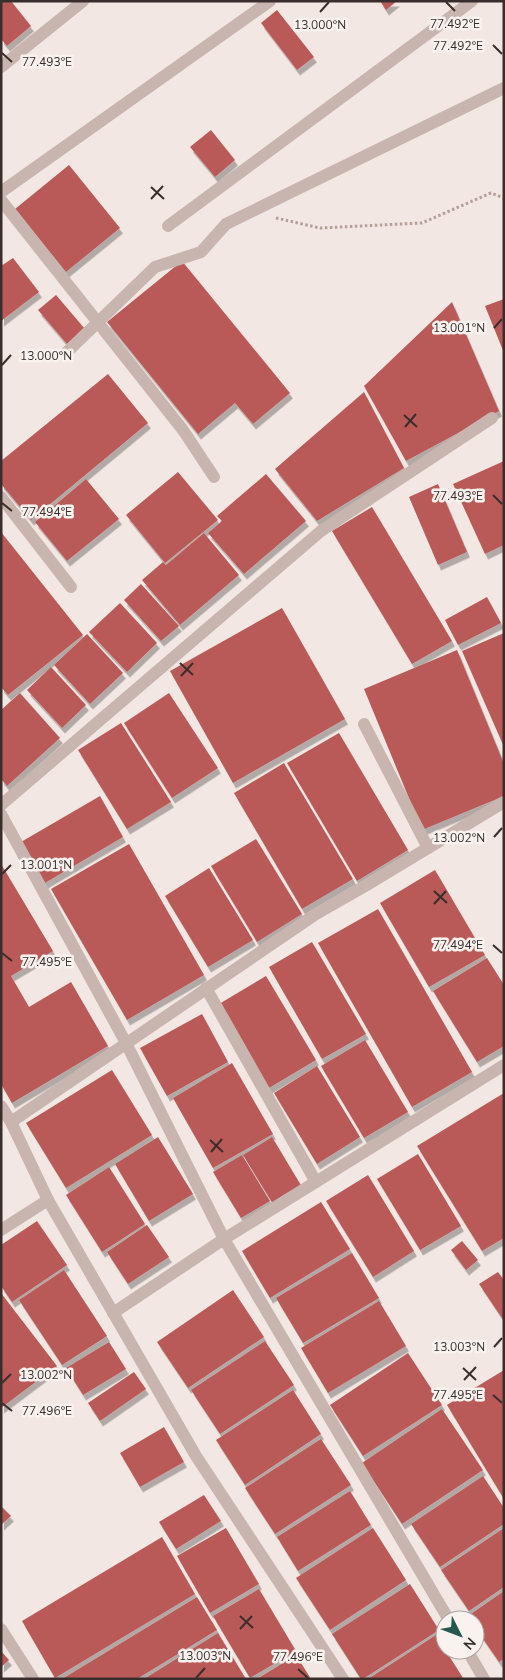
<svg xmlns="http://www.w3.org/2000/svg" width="505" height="1680" viewBox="0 0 505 1680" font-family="'Nunito Sans',sans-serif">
<defs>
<filter id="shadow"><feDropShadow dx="3" dy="5.5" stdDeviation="0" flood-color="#0004"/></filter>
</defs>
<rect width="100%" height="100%" fill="#f2e7e3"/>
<g fill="#ba5a58" filter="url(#shadow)">
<polygon points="1,1 11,1 31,26 7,46 1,39"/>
<polygon points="380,1 397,1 386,10"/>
<polygon points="277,10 314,57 297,70 261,23"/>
<polygon points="211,130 235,160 215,177 190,147"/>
<polygon points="69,165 120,228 66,272 15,209"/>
<polygon points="13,258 39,292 1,321 1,266"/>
<polygon points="182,261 290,393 253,424 235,403 198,434 107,322"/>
<polygon points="56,295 85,329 67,344 38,310"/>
<polygon points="504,299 504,353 485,306"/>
<polygon points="452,302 499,411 406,461 364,386"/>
<polygon points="108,374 148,423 31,520 1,484 1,461"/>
<polygon points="364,392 404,468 317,521 275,469"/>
<polygon points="504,461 504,545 485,554 453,484"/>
<polygon points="178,472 218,520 165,563 126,515"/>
<polygon points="266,474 306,521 244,574 208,533 222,521 217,516"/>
<polygon points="86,479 119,519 67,561 35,522"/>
<polygon points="438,484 467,552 438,565 409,497"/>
<polygon points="372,507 452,641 412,664 332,531"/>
<polygon points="1,532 83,635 8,695 1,687"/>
<polygon points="204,533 239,575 180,625 142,580 163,562 166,565"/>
<polygon points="141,584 179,626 161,641 124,600"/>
<polygon points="487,597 501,623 458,645 445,620"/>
<polygon points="120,603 157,643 127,672 89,632"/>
<polygon points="282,608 345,719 233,783 170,671"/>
<polygon points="504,633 504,747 462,651"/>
<polygon points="87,634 123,673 90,704 54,665"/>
<polygon points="457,650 504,764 504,796 422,830 364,689"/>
<polygon points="51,667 86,705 62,728 27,690"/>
<polygon points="20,693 60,738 7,786 1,779 1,710"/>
<polygon points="169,693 218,768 172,798 124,723"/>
<polygon points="121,723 171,802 127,829 78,750"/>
<polygon points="339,733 408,850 357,881 287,763"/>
<polygon points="284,763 353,879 302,909 234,793"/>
<polygon points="100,796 123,837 45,883 21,842"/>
<polygon points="256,839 302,914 257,942 211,866"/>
<polygon points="129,844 204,975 127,1020 51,889"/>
<polygon points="1,864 53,951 11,976 29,1007 71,982 108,1046 12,1103 1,1084"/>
<polygon points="209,868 253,940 208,967 165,896"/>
<polygon points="435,870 485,955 429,987 380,903"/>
<polygon points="378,909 472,1072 412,1107 318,943"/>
<polygon points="312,942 366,1034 322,1059 269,967"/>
<polygon points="487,958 504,985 504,1046 477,1062 433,991"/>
<polygon points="266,976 316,1060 269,1088 219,1004"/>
<polygon points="202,1014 228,1062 167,1096 140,1048"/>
<polygon points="365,1040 408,1112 364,1138 321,1066"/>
<polygon points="232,1063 273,1134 213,1168 173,1098"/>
<polygon points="317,1066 360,1137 317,1164 274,1093"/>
<polygon points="112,1070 152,1135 66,1188 26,1123"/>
<polygon points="504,1093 504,1238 482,1251 417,1146"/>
<polygon points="158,1137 193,1194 149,1221 115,1164"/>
<polygon points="272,1137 302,1187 273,1204 243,1155"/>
<polygon points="418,1154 461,1226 420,1250 377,1179"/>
<polygon points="242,1155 270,1201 241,1218 213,1172"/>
<polygon points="109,1167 145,1224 102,1252 66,1195"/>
<polygon points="368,1175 414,1251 373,1277 326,1201"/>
<polygon points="321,1202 350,1249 270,1298 242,1251"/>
<polygon points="37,1221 67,1265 12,1302 1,1286 1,1245"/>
<polygon points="147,1225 169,1257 128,1284 107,1252"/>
<polygon points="462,1241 478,1260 466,1270 451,1250"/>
<polygon points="352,1253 379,1298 303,1343 276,1298"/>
<polygon points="64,1270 107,1336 62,1365 19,1300"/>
<polygon points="498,1272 504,1280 504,1321 479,1284"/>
<polygon points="233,1290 264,1337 188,1388 157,1342"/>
<polygon points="1,1293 57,1366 1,1408"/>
<polygon points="379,1301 406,1346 328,1393 301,1348"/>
<polygon points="265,1341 294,1385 220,1434 191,1390"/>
<polygon points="109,1342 126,1369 83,1395 66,1368"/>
<polygon points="408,1353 442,1405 363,1456 330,1405"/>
<polygon points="504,1370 504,1499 447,1405"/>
<polygon points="134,1372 146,1389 100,1421 88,1403"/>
<polygon points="293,1390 321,1434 245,1485 216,1440"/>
<polygon points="442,1409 483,1470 402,1524 362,1463"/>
<polygon points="164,1427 184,1462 140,1487 120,1453"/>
<polygon points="321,1439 351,1485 275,1534 245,1488"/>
<polygon points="483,1476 504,1508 504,1524 440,1567 411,1524"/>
<polygon points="350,1491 371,1525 298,1571 277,1537"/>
<polygon points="204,1495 221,1521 176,1549 159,1522"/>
<polygon points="1,1506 11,1516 1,1525"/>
<polygon points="226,1528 259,1584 210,1613 177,1556"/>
<polygon points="373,1528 406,1580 330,1630 296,1578"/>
<polygon points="504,1528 504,1587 469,1611 441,1570"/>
<polygon points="162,1537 195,1594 55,1678 22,1621"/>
<polygon points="410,1584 439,1630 363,1679 361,1679 332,1634"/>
<polygon points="259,1589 296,1651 250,1678 213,1616"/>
<polygon points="504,1591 504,1659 499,1662 475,1627 475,1620 470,1620 468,1616"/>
<polygon points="197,1597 217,1630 137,1679 62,1679"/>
<polygon points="218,1633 246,1679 144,1679"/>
<polygon points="436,1635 463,1678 368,1679"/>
<polygon points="1,1651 9,1660 1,1667"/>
<polygon points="296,1655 311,1679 257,1679"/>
</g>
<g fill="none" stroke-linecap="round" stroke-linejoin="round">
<polyline stroke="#b59f99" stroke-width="3" stroke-dasharray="2.5 2.5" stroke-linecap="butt" points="276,218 320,228 422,223 491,193 504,198"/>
<g stroke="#c9b5af" stroke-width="12">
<polyline points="1,67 83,1"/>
<polyline points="1,192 270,1"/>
<polyline points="1,200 183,430 214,477"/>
<polyline points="168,226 472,1"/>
<polyline points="66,353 155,267 201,252 226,224 504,88"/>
<polyline points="1,497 71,587"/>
<polyline points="364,724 428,848"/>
<polyline points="1,805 321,531 492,418"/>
<polyline points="1,814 126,1043 224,1239 449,1620"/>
<polyline points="206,988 316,1182"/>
<polyline points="1,1106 11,1122 48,1200 196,1456 343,1679"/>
<polyline points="11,1122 316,914 365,886 504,802"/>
<polyline points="1,1230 48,1200"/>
<polyline points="113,1313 224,1239 504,1065"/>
<polyline points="1,1629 33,1679"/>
<polyline points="467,1650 484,1679"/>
</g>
</g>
<path fill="none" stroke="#392e2c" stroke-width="2" d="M446,2L455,11M320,12L329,2M493,45L502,54M2,53L12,62M151,187L164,199M151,199L163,186M494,328L502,319M2,365L11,355M404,415L417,427M405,427L416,414M493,495L502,504M2,503L12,511M180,663L193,675M181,676L193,663M494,837L502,828M2,874L11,865M434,891L447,903M434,904L446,891M493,945L502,953M2,953L12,961M210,1140L223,1152M211,1152L222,1139M494,1347L502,1338M463,1368L476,1380M464,1380L476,1367M2,1383L11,1374M493,1395L502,1403M2,1403L12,1411M240,1616L253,1628M240,1629L252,1616M298,1669L308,1678M196,1678L205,1668"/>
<g font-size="12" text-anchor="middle" fill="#392e2c" stroke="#f9f2ef" stroke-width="5" stroke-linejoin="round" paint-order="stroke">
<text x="455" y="28">77.492°E</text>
<text x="320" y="29">13.000°N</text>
<text x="458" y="50">77.492°E</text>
<text x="47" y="66">77.493°E</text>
<text x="459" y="332">13.001°N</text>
<text x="46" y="360">13.000°N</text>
<text x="458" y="500">77.493°E</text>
<text x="47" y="516">77.494°E</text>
<text x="459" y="842">13.002°N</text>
<text x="46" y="869">13.001°N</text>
<text x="458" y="949">77.494°E</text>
<text x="47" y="966">77.495°E</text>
<text x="459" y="1351">13.003°N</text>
<text x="46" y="1379">13.002°N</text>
<text x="458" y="1399">77.495°E</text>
<text x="47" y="1415">77.496°E</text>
<text x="205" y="1660">13.003°N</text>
<text x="298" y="1661">77.496°E</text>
</g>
<rect width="505" height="1680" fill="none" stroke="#392e2c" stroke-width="5"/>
<g transform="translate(460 1635) rotate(132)"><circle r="24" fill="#f9f2ef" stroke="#aca4a1"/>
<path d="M0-4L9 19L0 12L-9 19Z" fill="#26574f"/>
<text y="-8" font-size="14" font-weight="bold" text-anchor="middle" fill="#392e2c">N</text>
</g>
</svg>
